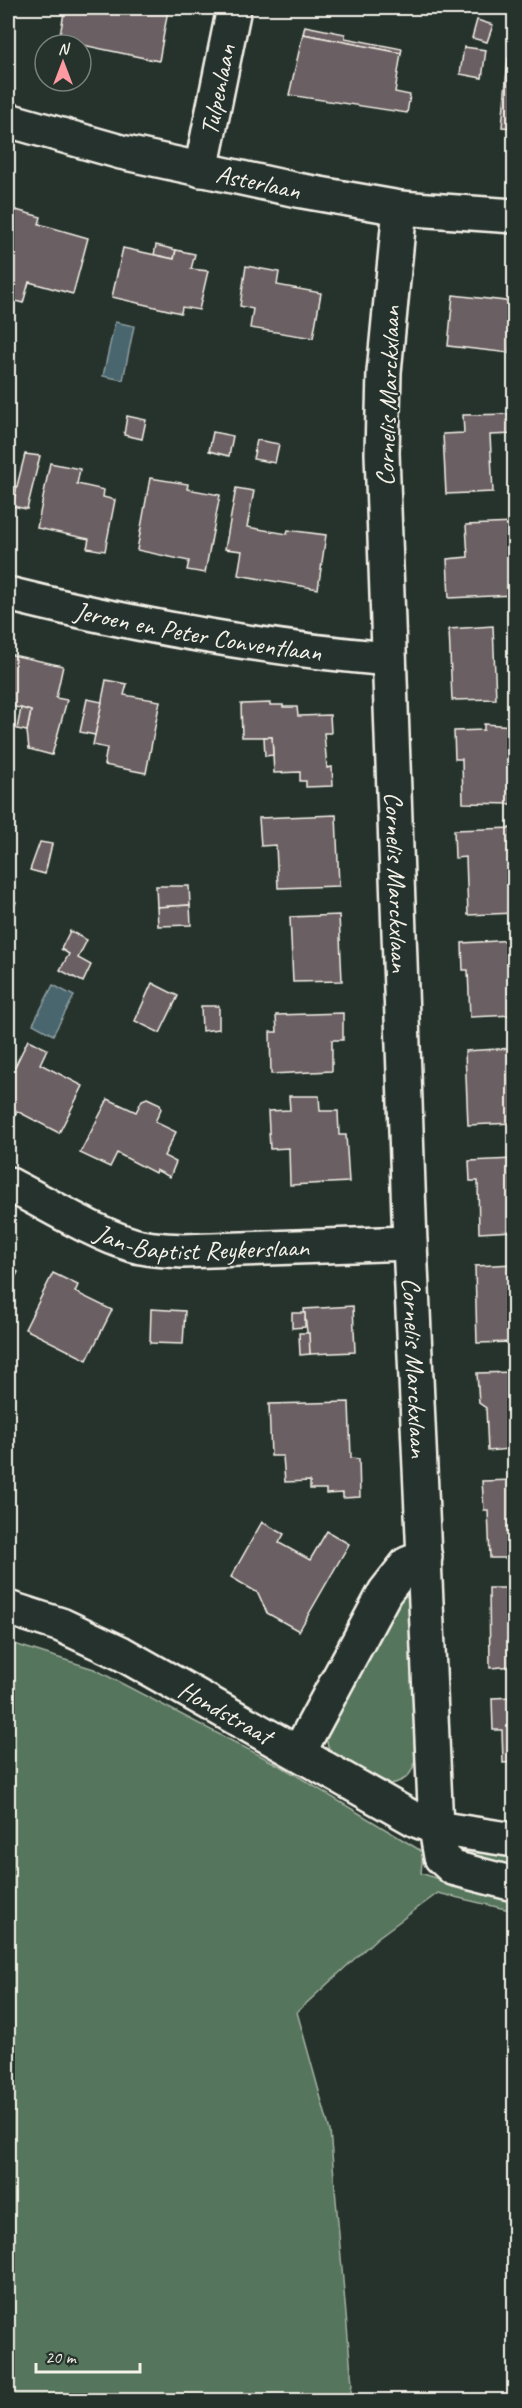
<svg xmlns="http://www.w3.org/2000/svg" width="522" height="2408" viewBox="0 0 522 2408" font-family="Caveat,sans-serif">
<rect width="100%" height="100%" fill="#26332d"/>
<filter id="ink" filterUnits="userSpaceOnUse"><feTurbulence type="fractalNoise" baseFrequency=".0167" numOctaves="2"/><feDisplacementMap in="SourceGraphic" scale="12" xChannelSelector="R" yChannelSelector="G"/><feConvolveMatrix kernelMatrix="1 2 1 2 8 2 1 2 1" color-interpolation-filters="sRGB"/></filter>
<g filter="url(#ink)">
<g fill="#55745c" stroke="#a4b2a2" stroke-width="1.5">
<path d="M404,1595L407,1596L409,1601L415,1760C412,1776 405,1781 390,1784L332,1753L328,1747L325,1732L401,1597Z"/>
<polygon points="8,1642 94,1669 284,1768 423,1852 421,1873 463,1888 514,1899 514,1911 438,1893 377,1938 297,2012 330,2131 352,2384 350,2400 8,2400"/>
<polygon points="452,1845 514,1853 514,1870 468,1856"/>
</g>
<g fill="#48656e" stroke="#8d9d9f" stroke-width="1.5">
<polygon points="115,322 134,326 123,380 103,376"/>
<polygon points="53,985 74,996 53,1035 33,1024"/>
</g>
<g fill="#6b5f62" stroke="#f4f1e8" stroke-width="1.5">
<polygon points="65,8 154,8 168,10 159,61 59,40"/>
<polygon points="477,20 493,25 487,42 472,38"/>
<polygon points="305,26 345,34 345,38 402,49 401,53 303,34"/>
<polygon points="303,34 401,53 395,92 410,95 407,113 289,95"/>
<polygon points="464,47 486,50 482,78 460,74"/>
<polygon points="508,58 514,58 514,128 502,127"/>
<polygon points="9,208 41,217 39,224 88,238 73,294 29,282 23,303 8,299 8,212"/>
<polygon points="156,245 176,250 174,259 154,255"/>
<polygon points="123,248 174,259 176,250 195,254 191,269 208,271 199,310 182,307 181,313 112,297"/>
<polygon points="246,266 279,272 277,285 321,293 313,338 250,328 253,309 240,306"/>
<polygon points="453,295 514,302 510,353 448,346"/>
<polygon points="514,414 514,434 490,435 493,492 446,494 443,434 464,433 463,415"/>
<polygon points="127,416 146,420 142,439 124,435"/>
<polygon points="213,432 233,436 229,456 209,451"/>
<polygon points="257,440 279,444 275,463 253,459"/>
<polygon points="25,454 40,456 27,509 12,506"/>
<polygon points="50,463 80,469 77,484 104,490 103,497 115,500 105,551 87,548 89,539 37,528"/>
<polygon points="150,478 188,484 187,489 220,495 205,573 187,570 189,561 137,550"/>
<polygon points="8,485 17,487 8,523"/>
<polygon points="236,488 254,491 247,527 287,534 288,530 326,535 318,589 238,575 242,551 225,549"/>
<polygon points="514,523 514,595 449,598 447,559 468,557 466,525"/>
<polygon points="493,626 496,699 452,700 449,629"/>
<polygon points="8,654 63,666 56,698 67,700 52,755 29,749 27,731 31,711 8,705"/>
<polygon points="106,680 127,684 124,695 160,701 146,773 104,765 107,748 93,745"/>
<polygon points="87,699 102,702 95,735 80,732"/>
<polygon points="270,703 270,705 283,705 283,707 297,707 298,716 330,715 331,733 324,733 327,768 332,767 333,786 306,787 306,781 300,781 300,772 274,773 272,737 242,737 241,704"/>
<polygon points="21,708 31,711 27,731 17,729"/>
<polygon points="484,724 514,726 514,745 507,745 509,779 514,779 514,804 463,803 462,759 455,759 454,731 484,730"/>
<polygon points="264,737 272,737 273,755 265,756"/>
<polygon points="336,815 339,886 278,888 276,845 261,846 259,818"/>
<polygon points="514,828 514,913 468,915 466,857 455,858 454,830"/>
<polygon points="40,842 52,844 45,874 30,870"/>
<polygon points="156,886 189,886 190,905 157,907"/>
<polygon points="8,898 16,902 8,919"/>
<polygon points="190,905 191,925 158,926 157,907"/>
<polygon points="339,915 342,981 293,982 290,917"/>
<polygon points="70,931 87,940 78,958 91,965 83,982 60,970 69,954 61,949"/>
<polygon points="514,940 514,1015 470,1017 468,970 463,970 462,943"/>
<polygon points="152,983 178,996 160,1033 135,1021"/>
<polygon points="201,1006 219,1006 219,1029 202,1031"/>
<polygon points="343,1013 343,1040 332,1040 332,1071 271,1074 270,1032 277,1032 276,1015"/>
<polygon points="28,1040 47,1049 40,1064 83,1086 59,1133 17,1111 14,1118 8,1115 8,1081"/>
<polygon points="514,1048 514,1123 468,1125 465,1051"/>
<polygon points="289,1096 319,1096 320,1111 338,1111 339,1135 346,1135 349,1182 290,1185 289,1148 270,1149 268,1111 290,1110"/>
<polygon points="147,1098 160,1104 161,1109 155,1122 176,1132 164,1156 176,1162 170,1177 156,1170 155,1173 117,1153 110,1167 80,1153 108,1099 136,1112 142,1100"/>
<polygon points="514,1159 514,1231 479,1233 478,1181 470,1181 469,1161"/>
<polygon points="514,1264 514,1342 477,1343 475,1266"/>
<polygon points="8,1265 18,1272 8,1292"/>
<polygon points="53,1273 78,1285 75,1292 112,1310 87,1360 25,1329"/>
<polygon points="353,1306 355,1352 310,1354 304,1309"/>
<polygon points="151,1309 185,1311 183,1344 150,1343"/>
<polygon points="292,1313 305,1313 305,1327 292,1328"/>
<polygon points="299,1333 309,1333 310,1354 300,1355"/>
<polygon points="514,1372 514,1454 509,1454 509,1449 488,1451 486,1408 479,1403 477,1373"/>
<polygon points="349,1402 351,1458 359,1459 360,1497 343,1498 343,1493 326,1494 326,1489 310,1489 310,1481 285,1482 283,1456 271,1456 269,1404"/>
<polygon points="514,1480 514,1558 490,1558 488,1510 484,1510 482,1481"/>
<polygon points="262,1522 284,1534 279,1543 310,1560 327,1531 349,1544 299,1631 267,1613 258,1593 231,1577"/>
<polygon points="489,1588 514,1588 514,1666 490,1668"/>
<polygon points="514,1697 514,1762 503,1763 502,1730 493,1730 492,1698"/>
</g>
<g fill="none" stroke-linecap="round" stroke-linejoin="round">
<defs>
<g id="street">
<path id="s1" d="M8,120L121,152L297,190L400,208L514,216"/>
<path id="s2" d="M201,170L234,8"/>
<path id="s3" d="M400,208L384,372L382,453L410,1243L436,1828L441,1857L453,1868L514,1884"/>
<path id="s4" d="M8,594C133,625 260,648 389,659"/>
<path id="s5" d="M8,1184C46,1203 93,1233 133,1245C149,1250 167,1250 183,1251L410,1243"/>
<path id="s6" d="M8,1608L61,1625L121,1653L416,1820L436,1828L514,1840"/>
<polyline points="299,1752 385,1592 407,1564 425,1557"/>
</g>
</defs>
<use href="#street" stroke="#f4f1e8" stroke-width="38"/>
<use href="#street" stroke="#26332d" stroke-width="33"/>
</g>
</g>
<g text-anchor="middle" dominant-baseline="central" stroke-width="4.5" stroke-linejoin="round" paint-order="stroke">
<g font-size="26" fill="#f4f1e8" stroke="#26332d">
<text stroke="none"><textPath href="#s2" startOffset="82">Tulpenlaan</textPath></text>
<text stroke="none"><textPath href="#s1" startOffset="258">Asterlaan</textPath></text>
<text transform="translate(388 396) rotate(-88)">Cornelis Marckxlaan</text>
<text stroke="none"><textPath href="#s4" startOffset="194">Jeroen en Peter Conventlaan</textPath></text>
<text stroke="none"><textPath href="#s3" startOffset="675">Cornelis Marckxlaan</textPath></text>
<text stroke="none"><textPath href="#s5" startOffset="208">Jan-Baptist Reykerslaan</textPath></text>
<text stroke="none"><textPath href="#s3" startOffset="1161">Cornelis Marckxlaan</textPath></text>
<text stroke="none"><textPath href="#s6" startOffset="242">Hondstraat</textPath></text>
</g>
</g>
<rect width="522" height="2408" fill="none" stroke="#26332d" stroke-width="30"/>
<rect x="15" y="15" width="492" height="2378" fill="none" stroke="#f4f1e8" stroke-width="2" filter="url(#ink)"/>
<g transform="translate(63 63)"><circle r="28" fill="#26332d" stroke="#787f78" stroke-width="1.5"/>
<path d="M0-4.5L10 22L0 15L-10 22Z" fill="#ff9aa2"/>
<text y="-9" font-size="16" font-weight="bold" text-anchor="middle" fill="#f4f1e8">N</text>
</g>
<path d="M36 2363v9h104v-9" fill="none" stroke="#f4f1e8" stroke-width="3"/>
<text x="45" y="2363" font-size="18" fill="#f4f1e8" stroke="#26332d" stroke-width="4.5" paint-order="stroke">20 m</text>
</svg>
